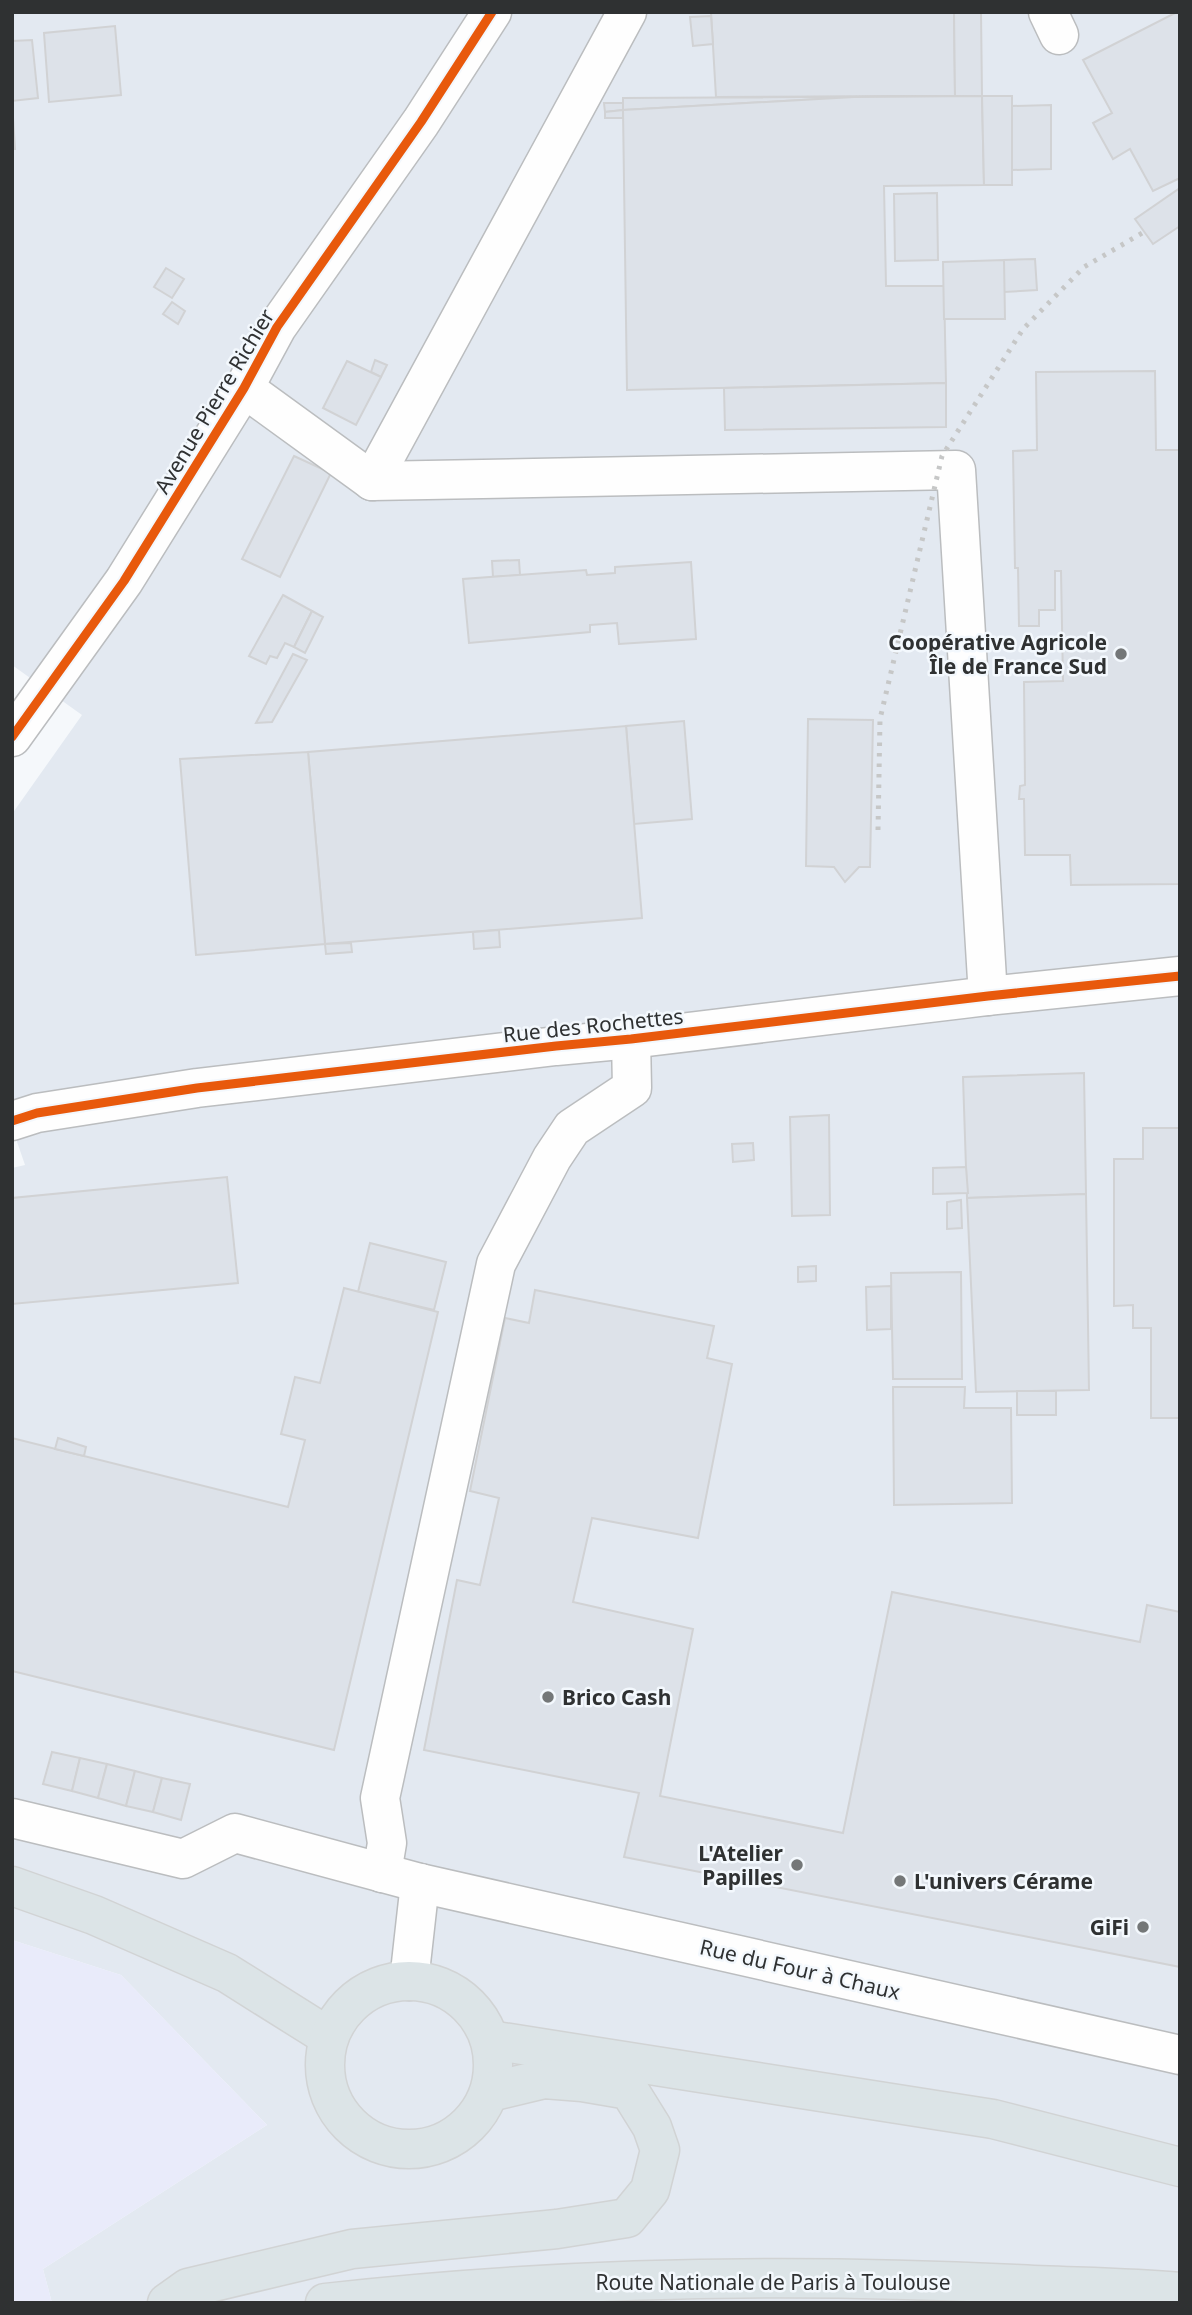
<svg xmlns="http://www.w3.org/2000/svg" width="1192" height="2315" viewBox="0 0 1192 2315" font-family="'Noto Sans',sans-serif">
<rect width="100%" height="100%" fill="#f5f8fb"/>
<polygon fill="#e3e9f1" points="12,12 1180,12 1180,2303 52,2303 43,2269 267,2125 121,1975 12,1940 12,1168 25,1165 12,1127 12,814 82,715 12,665"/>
<polygon fill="#e9ebfa" points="12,1940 121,1975 267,2125 43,2269 52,2303 12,2303"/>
<g fill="#dde2e9" stroke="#d1d2d4" stroke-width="2">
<polygon points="711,12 954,12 955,96 716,97"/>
<polygon points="954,12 981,12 982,96 955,96"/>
<polygon points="1177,12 1180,12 1180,178 1153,191 1130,149 1113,159 1093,123 1112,113 1083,60"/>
<polygon points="711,16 713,44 693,46 690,17"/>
<polygon points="115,26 121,95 49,102 44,33"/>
<polygon points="32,40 38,98 12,101 12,41"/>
<polygon points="955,96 854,97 623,110 623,98"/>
<polygon points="982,96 984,185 884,186 886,286 944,286 946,383 627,390 623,110 854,97"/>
<polygon points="982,96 1012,96 1012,185 984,185"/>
<polygon points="12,102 15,149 12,149"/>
<polygon points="604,103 623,103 623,110 605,112"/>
<polygon points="1051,105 1051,169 1012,170 1012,106"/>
<polygon points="623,110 623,118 605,118 605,112"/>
<polygon points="1180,188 1180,226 1153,244 1135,219"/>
<polygon points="937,193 938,260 895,261 894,194"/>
<polygon points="1035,259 1037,290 1004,292 1004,260"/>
<polygon points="1004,260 1005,319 944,319 943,262"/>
<polygon points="166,268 184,279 172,298 154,287"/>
<polygon points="172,302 185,311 178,324 163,314"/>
<polygon points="375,360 387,365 381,377 371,372"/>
<polygon points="347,361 381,377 356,425 323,408"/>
<polygon points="1155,371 1156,450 1180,450 1180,884 1071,885 1070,855 1025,855 1024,799 1019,799 1020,786 1025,785 1024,682 1063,681 1061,571 1055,571 1055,610 1039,610 1039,626 1019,626 1018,568 1015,568 1013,451 1037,450 1036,372"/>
<polygon points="946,383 946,427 725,430 724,388"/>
<polygon points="294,456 331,473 280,577 242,559"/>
<polygon points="519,560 520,575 493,577 492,561"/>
<polygon points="691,562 696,639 619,644 617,623 590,625 590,632 469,643 463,579 586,570 587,575 615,573 615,567"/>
<polygon points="283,595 312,611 294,647 285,643 277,658 270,656 266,664 249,656"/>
<polygon points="312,611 323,617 305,653 294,647"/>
<polygon points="293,654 307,660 272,722 256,723"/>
<polygon points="808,719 873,720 870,867 859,867 845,882 834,867 806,866"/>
<polygon points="684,721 692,819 634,824 626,726"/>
<polygon points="626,726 642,918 325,944 308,752"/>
<polygon points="308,752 325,944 196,955 180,759"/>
<polygon points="499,930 500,947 474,949 473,932"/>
<polygon points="351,943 352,952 326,954 325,944"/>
<polygon points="1084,1073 1086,1194 967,1198 963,1077"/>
<polygon points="829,1115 830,1215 792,1216 790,1117"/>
<polygon points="1143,1128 1180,1128 1180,1418 1151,1418 1151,1328 1133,1328 1133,1305 1114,1306 1114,1159 1143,1159"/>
<polygon points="753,1143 754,1160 733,1162 732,1144"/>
<polygon points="966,1167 968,1193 933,1194 933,1168"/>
<polygon points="227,1177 238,1283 12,1304 12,1198"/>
<polygon points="1086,1194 1089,1390 976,1392 967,1198"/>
<polygon points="961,1200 962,1228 947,1229 947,1202"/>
<polygon points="370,1243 446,1262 434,1310 358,1292"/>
<polygon points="816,1266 816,1281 798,1282 798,1267"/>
<polygon points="961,1272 962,1379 893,1379 891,1273"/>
<polygon points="891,1286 891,1329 867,1330 866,1287"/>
<polygon points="344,1288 438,1312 334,1750 12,1671 12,1438 288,1507 305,1440 281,1434 295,1377 320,1383"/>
<polygon points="535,1290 714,1326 707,1358 732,1364 698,1538 592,1518 573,1602 693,1629 660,1796 843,1833 892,1592 1140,1642 1147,1605 1180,1612 1180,1967 624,1857 639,1793 424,1750 457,1580 480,1585 499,1498 470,1491 505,1318 529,1323"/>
<polygon points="893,1387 965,1387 964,1408 1011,1408 1012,1503 894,1505"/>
<rect x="1017" y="1391" width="39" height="24"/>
<polygon points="58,1438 86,1447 84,1456 55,1449"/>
<polygon points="52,1752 80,1758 72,1791 43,1784"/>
<polygon points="80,1758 107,1764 98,1798 72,1791"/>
<polygon points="107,1764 135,1771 126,1806 98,1798"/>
<polygon points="135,1771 162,1778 153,1812 126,1806"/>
<polygon points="162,1778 190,1784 181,1820 153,1812"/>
</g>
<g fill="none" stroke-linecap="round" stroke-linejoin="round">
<defs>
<g id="minor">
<polyline points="1048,12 1059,35"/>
<polyline points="244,388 372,481 956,470 988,996"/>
<polyline points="372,481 627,12"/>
<polyline points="12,737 124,581 244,388 277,327 421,122 492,12"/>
<polyline points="12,1121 37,1113 197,1088 556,1046 631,1039 988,996 1180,976"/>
<polyline points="12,1818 183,1859 235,1833 420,1883 1180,2055"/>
<polyline points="382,1873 387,1843 380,1798 496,1264 552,1158 572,1128 632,1088 631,1039"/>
<polyline points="409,1981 420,1883"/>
</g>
<g id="major">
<polyline points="12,1886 94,1915 227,1973 329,2037"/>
<circle cx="409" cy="2065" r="84"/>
<polyline points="490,2040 993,2119 1180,2167"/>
<polyline points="167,2303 188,2288 352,2249 557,2229 627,2218 650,2190 660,2150 652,2127 629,2090 582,2082 544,2079 490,2092"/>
<path d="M325,2303C554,2277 786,2273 1015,2284C1070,2287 1125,2287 1180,2292"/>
</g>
</defs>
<use href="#minor" stroke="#bbbdbf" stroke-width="41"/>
<use href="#major" stroke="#d1d3d4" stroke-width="41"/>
<use href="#minor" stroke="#fefefe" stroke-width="38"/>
<use href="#major" stroke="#dce4e7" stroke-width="38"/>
<polyline stroke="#c6c7c7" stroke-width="5" stroke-dasharray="3.5 7" stroke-linecap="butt" points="878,830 880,719 942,456 1023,329 1084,267 1144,232"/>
<defs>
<g id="cycleway">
<polyline points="12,737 124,581 244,388 277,327 421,122 492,12"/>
<polyline points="12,1121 37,1113 197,1088 556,1046 631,1039 988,996 1180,976"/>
</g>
</defs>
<use href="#cycleway" stroke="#f3f8fd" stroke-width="13"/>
<use href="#cycleway" stroke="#e8590c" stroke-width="9"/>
</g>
<g fill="#747778" stroke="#f3f8fd" stroke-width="2.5">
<circle cx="1121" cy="654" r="7"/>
<circle cx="548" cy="1697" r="7"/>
<circle cx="797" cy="1865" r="7"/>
<circle cx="900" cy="1881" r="7"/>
<circle cx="1143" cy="1927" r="7"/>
</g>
<g text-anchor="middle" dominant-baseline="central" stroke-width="5" stroke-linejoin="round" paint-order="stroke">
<g font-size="21" fill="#2f3132" stroke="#f3f8fd">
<text transform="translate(214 401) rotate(-59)">Avenue Pierre Richier</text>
<text transform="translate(593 1025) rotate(-6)">Rue des Rochettes</text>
<text transform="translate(800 1969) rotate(13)">Rue du Four à Chaux</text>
<text x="773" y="2282">Route Nationale de Paris à Toulouse</text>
</g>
<g font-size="21" font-weight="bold" fill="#2f3132" stroke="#f3f8fd" text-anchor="end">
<text x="1107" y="642">Coopérative Agricole<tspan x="1107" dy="24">Île de France Sud</tspan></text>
<text x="562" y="1697" text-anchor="start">Brico Cash</text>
<text x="783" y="1853">L'Atelier<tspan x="783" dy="24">Papilles</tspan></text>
<text x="914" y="1881" text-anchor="start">L'univers Cérame</text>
<text x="1129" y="1927">GiFi</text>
</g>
</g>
<rect width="1192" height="2315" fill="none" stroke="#2f3132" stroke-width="28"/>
</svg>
